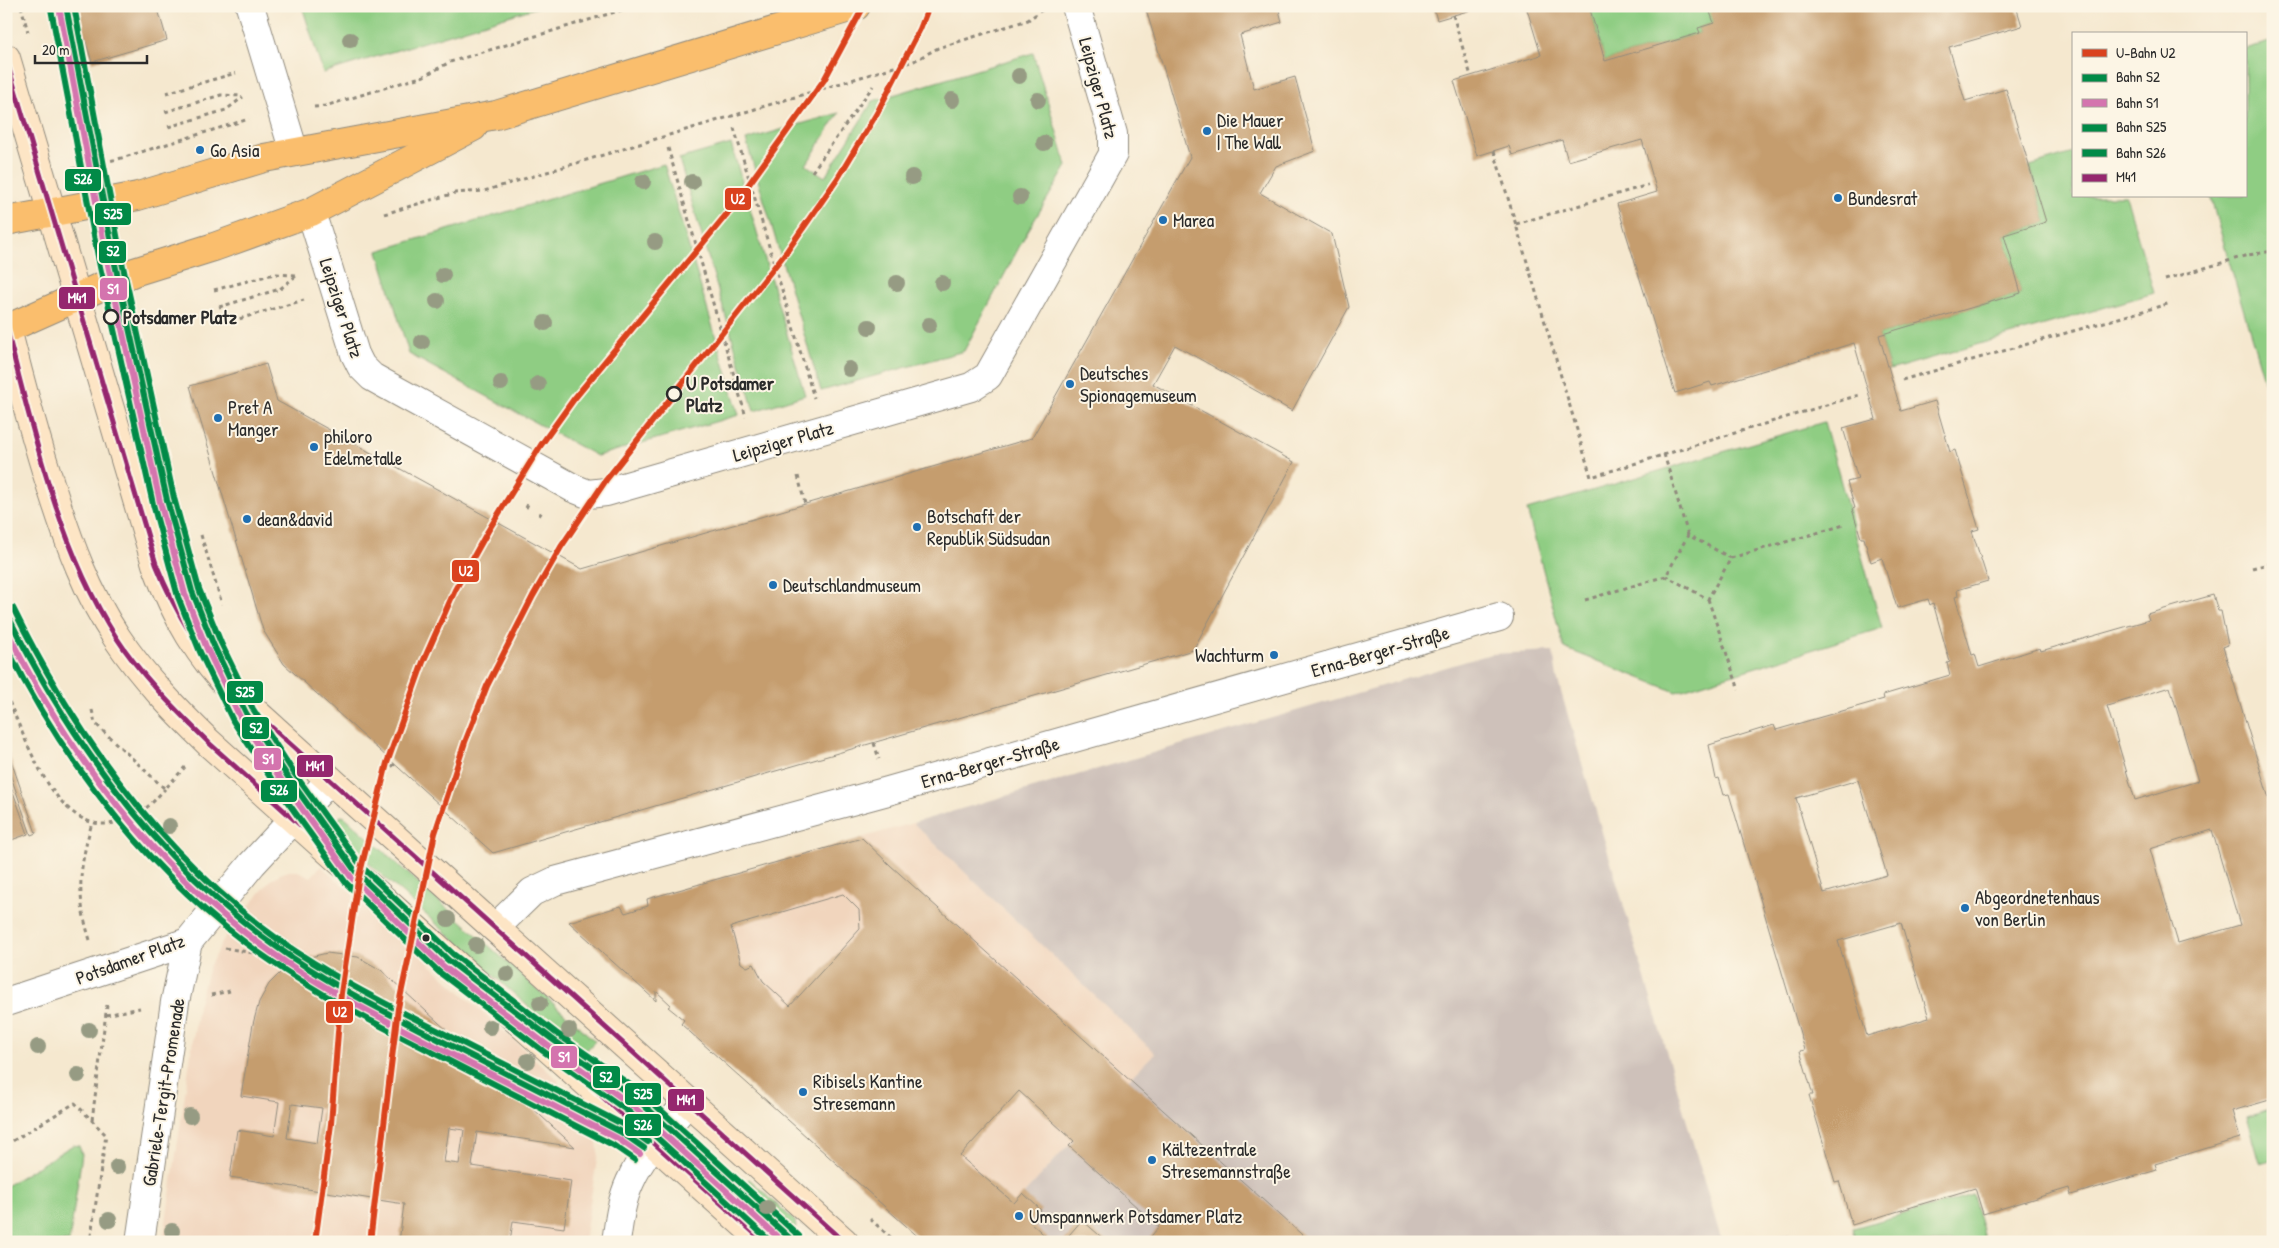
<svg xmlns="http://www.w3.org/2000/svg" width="2279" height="1248" viewBox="0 0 2279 1248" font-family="'Patrick Hand',sans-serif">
<rect width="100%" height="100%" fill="#fcf5e5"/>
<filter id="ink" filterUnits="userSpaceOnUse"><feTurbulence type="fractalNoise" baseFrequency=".02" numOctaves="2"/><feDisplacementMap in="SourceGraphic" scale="10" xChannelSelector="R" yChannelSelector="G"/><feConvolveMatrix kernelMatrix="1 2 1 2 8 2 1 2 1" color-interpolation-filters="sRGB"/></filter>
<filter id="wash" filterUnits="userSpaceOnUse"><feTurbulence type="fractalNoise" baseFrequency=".0096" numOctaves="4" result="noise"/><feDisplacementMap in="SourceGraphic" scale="20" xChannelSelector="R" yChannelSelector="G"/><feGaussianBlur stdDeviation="1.12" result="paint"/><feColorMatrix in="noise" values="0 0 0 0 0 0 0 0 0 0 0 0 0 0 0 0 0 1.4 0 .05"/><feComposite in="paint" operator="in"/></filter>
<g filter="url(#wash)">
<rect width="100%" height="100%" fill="#f5e8cf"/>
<g fill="#f1d5bd">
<polygon points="913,823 1156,1053 1129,1079 980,1242 924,1242 681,1024 684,1020 668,1007 671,1004 657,992 656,1001 569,922 621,906 625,913 647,906 647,899"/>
<polygon points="321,866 559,1081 551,1090 596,1133 598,1153 584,1242 163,1242 198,1006 209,967 228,931 271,880 280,874 289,871 298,871 311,877"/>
</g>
<g fill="#cec1ba">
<polygon points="1553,651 1557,678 1722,1242 980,1242 1129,1079 1155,1053 913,823 1491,654"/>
<polygon points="1789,1233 1791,1242 1757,1242"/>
</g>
<g fill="#8fcd83" stroke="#5d7c57">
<polygon points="302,6 541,6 323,73"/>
<polygon points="1589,6 1729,6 1711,12 1714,23 1698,28 1700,33 1605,61"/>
<polygon points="2273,41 2273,410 2210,196 2245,196 2245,49"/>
<polygon points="1033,53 1067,166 1026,234 964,351 821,391 746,140 839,113 806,165 825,177 873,101"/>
<polygon points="731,144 805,395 754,411 679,159"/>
<polygon points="2073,153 2073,196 2126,196 2154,293 1890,370 1879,335 2021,293 2004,235 2046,222 2030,166"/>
<polygon points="664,164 739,415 597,456 409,354 378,251"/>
<polygon points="1824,422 1882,628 1676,692 1564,648 1527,510"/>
<polygon points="341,816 345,817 595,1041 582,1055 333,831 333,823"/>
<polygon points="2273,1109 2273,1159 2259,1163 2246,1117"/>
<polygon points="73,1145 79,1146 82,1154 69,1242 6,1242 6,1186"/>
<polygon points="749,1179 795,1221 796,1227 788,1236 782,1235 736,1193"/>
<polygon points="1973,1195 1986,1242 1857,1242 1853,1228"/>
</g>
<g id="blocks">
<g fill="#c59d6e" fill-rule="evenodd">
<polygon points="75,6 157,6 167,40 92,62"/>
<polygon points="1145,6 1278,6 1282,22 1240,35 1254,89 1295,77 1315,151 1276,166 1260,193 1332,234 1349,307 1292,411 1175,345 1153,384 1294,462 1193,650 493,853 284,664 263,630 190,386 266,364 277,401 582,569 1032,438 1190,157"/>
<polygon points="1433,6 1481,6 1481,7 1437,20"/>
<path d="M1526,6H1589L1605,61L1700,33L1698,28L1714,23L1710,12L1729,6H2016L2022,26L1949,47L1965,101L2006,89L2046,222L2004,235L2021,293L1879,335L1901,411L1935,401L1950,452L1955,450L1979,529L1972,531L1988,581L1957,590L1958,596L1955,597L1972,655L1975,654L1979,667L2040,648L2041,651L2149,620L2147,614L2213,595L2218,611H2221L2228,645L2223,647L2273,812V1099L2232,1111L2240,1138L2155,1164L2157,1170L2071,1195L2069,1188L1983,1214L1975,1188L1852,1225L1839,1181L1835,1182L1809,1095H1813L1800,1051L1805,1050L1729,794L1724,795L1719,778L1716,779L1709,745L1774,725L1776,730L1884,699L1883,695L1950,675L1947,663L1950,662L1933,603L1930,605L1928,599L1897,608L1882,558L1871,562L1864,538H1861L1852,509L1855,508L1847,482L1858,479L1843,428L1876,419L1854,343L1712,386L1710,382L1675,393L1617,204L1657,192L1642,140L1568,161L1562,140L1512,155L1509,146L1477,156L1454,81L1541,55ZM2170,687L2198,781L2135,800L2107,706ZM1858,780L1887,875L1824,893L1796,798ZM2212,830L2240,925L2178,943L2150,849ZM1901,923L1929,1018L1867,1036L1838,941Z"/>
<polygon points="6,746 36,833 31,835 6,762"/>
<polygon points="6,772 28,834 6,842"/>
<path d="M862,838L890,865L1310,1242H1146L1159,1227L1069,1146L1074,1141L1019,1091L960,1156L1014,1203L1023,1193L1041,1210L1030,1222L1052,1242H924L681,1024L684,1020L668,1007L671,1005L656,991V1001L569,922L621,906L625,913L648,906L647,899ZM843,894L859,910L860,929L790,1006L763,981L754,964L747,967L741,963L731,927Z"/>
<path d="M327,953L358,957L381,970L575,1147L477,1132L472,1166L571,1181L564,1228L513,1221L510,1242H399L404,1204L230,1177L237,1130L274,1136L279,1102L241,1096L253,1024L259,1002L269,984L285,968L306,958ZM292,1104L322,1108L317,1143L287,1138ZM449,1128L464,1130L459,1164L444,1162Z"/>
<polygon points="1082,1220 1107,1242 1063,1242"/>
</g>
</g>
</g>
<g filter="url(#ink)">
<use href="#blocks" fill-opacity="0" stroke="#908a7d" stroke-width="1"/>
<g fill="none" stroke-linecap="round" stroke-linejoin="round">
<defs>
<g id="minor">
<polyline points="250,6 294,152"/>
<polyline points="311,212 355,354 361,366 372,377 573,488 588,494 606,492 971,387 988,376 1113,154 1113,134 1076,6"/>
<polyline points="495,928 532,892 555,881 888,791 1499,617"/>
<polyline points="6,1002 188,942 252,864 330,780"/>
<polyline points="140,1242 175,1002 188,942"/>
<path d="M616,1242C619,1222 621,1201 630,1182C643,1152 667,1127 688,1102"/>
</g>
<g id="secondary">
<path d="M6,58L156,564C176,618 199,656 238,697L844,1242"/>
<path d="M6,325C20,381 35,437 53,493C69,543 87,593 117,638C143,677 175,710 209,743L764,1242"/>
</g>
<g id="primary">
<polyline points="6,221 138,196 264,158 496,115 856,6"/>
<polyline points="6,329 134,272 214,247 311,212 473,127"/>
</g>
</defs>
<use href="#minor" stroke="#908a7d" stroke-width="30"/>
<use href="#secondary" stroke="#908a7d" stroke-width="30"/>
<use href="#primary" stroke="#908a7d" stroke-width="30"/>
<g stroke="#908a7d" stroke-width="3" stroke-dasharray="4 4" stroke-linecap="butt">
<polyline points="21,6 28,32"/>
<polyline points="1453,15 1471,76"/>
<polyline points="166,93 236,73"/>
<polyline points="314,107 325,106 424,76 450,62 635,6"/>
<polyline points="165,112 221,95 242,96"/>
<polyline points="168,127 226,110 243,97"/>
<polyline points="734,128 814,398"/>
<polyline points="668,148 746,417"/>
<polyline points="1494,151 1591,477 1859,395"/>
<polyline points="72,169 118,159 249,119"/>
<polyline points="812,172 873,86"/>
<polyline points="384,214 455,193 484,191 914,61 938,48 1028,20 1042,10"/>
<polyline points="1516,224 1648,185"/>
<polyline points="2165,280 2248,255 2273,251"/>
<polyline points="214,290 274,274 296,275"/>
<polyline points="219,307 280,289 296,276"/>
<polyline points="232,321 304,300"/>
<polyline points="1902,380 2171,303"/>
<polyline points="1664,454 1688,535"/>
<polyline points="798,476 805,504"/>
<polyline points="526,508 529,502"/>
<polyline points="539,516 543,510"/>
<polyline points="201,535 222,604"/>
<polyline points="1731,558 1844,525"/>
<polyline points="2252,568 2273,563"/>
<polyline points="1708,599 1739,690"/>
<polyline points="1585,600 1666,576 1688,535 1731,558 1708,599 1666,576"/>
<path d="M6,695C26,737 56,840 119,822C128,819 138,815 146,808C153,803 159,795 165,789"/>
<polyline points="92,710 95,723 105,733 165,789 185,767"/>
<polyline points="874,743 879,759"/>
<polyline points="385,771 395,764"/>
<path d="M90,940C76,896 79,867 92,823"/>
<polyline points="225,948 299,961"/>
<polyline points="211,995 230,991"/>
<polyline points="106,1015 140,1008"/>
<polyline points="92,1120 107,1005"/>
<polyline points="6,1145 75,1103 106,1135 90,1242"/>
<polyline points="870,1219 896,1242"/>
</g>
<use href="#minor" stroke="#fff" stroke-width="28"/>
<use href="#secondary" stroke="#fde5c5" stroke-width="28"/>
<use href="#primary" stroke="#fabe6d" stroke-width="28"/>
<defs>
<g id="bus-1">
<path d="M6,59L156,564C176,614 202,657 238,697L844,1242"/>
<path d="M6,326C32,428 59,549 116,637C142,677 176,710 209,743L764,1242"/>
</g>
</defs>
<use href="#bus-1" stroke="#fcf5e5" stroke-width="9"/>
<use href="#bus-1" stroke="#95276e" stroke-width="5"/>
<defs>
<g id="rail-1">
<polyline points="66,6 115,264 167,500 192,591 214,646 246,713 288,777 356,872 448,960 552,1039 638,1100 794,1242"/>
<path d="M6,612C70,741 155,860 274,945C322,980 376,1007 428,1034C493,1067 557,1099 621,1132L644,1148"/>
</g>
<g id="rail-2">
<polyline points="59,7 108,265 160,502 185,594 207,649 240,717 282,781 351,877 443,966 547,1045 633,1106 783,1242"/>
<path d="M6,629C68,754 156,871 271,952C320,987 374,1014 427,1042C490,1074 554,1106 617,1138L640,1154"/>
</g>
<g id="rail-3">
<polyline points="74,6 122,262 174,498 199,589 221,643 253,709 294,773 362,867 453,954 556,1033 643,1094 799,1236"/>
<path d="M13,608C76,736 161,855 279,940C327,974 380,1001 433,1028C497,1060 561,1093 624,1125L648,1142"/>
</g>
<g id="rail-4">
<polyline points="51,9 100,267 153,504 178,597 200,652 233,721 276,786 346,883 439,972 543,1051 629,1112 771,1242"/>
<path d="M6,646C66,767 156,882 268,959C318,994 372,1022 426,1049C488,1081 551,1113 613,1145L635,1160"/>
</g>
</defs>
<use href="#rail-1" stroke="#fcf5e5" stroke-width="10"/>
<use href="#rail-2" stroke="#fcf5e5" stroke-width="10"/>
<use href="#rail-3" stroke="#fcf5e5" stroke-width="10"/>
<use href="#rail-4" stroke="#fcf5e5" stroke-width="10"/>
<use href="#rail-1" stroke="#018a47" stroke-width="6"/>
<use href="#rail-2" stroke="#d474ae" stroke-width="6"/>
<use href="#rail-3" stroke="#018a47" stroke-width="6"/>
<use href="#rail-4" stroke="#018a47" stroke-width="6"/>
<defs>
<g id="metro-1">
<polyline points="315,1242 331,1124 341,993 358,881 387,763 423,662 455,590 488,531 541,445 574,399 731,209 824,80 864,6"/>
<polyline points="370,1242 398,1008 435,833 465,742 487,686 533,596 561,547 606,480 787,251 838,178 877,113 920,29 929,6"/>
</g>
</defs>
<use href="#metro-1" stroke="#fcf5e5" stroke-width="10"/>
<use href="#metro-1" stroke="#da421e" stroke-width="6"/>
</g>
<g fill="#969b83">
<circle cx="350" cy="40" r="8"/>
<circle cx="1019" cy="76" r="8"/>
<circle cx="952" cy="100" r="8"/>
<circle cx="1038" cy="100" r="8"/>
<circle cx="1044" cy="143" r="8"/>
<circle cx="912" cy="177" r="8"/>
<circle cx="643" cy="182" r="8"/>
<circle cx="692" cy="182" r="8"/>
<circle cx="1020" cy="197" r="8"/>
<circle cx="655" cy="242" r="8"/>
<circle cx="443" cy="275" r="8"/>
<circle cx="897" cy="283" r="8"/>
<circle cx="942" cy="283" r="8"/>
<circle cx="437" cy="301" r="8"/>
<circle cx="545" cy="323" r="8"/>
<circle cx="929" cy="325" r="8"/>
<circle cx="869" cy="327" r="8"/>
<circle cx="422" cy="342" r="8"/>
<circle cx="849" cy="369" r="8"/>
<circle cx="501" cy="383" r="8"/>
<circle cx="538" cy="384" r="8"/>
<circle cx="169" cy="826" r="8"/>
<circle cx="448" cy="919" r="8"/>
<circle cx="476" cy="945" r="8"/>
<circle cx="507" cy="974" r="8"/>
<circle cx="540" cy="1003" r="8"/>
<circle cx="490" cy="1027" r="8"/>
<circle cx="89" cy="1030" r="8"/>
<circle cx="569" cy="1030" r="8"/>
<circle cx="38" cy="1047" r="8"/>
<circle cx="528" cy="1061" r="8"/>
<circle cx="78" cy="1075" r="8"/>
<circle cx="190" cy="1116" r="8"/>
<circle cx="117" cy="1167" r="8"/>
<circle cx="767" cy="1208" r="8"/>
<circle cx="109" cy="1220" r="8"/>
<circle cx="172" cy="1231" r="8"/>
</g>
</g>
<g fill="#1f6fb2" stroke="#fcf5e5" stroke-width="2">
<circle cx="1207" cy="131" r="5"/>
<circle cx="200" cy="150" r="5"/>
<circle cx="1838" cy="198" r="5"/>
<circle cx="1163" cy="220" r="5"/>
<circle cx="1070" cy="384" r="5"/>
<circle cx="218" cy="418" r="5"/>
<circle cx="314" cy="447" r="5"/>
<circle cx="247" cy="519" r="5"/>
<circle cx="917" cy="527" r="5"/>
<circle cx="773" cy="585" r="5"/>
<circle cx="1274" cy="655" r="5"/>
<circle cx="1965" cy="908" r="5"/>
<circle cx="803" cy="1092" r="5"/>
<circle cx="1152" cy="1160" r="5"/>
<circle cx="1019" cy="1216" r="5"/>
</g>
<g fill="#fcf5e5" stroke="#2b2b2b" stroke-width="2.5">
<circle cx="111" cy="317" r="7"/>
<circle cx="674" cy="394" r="7"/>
</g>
<circle fill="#2b2b2b" stroke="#fcf5e5" stroke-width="2" cx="426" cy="938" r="4.5"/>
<g text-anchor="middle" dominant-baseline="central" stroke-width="4" stroke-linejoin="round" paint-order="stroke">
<g font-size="19" fill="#2b2b2b" stroke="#fcf5e5">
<text transform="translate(1099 88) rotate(75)">Leipziger Platz</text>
<text transform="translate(342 308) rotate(72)">Leipziger Platz</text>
<text transform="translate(783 441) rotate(-16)">Leipziger Platz</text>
<text transform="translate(1380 651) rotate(-16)">Erna-Berger-Straße</text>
<text transform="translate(990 762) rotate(-16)">Erna-Berger-Straße</text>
<text transform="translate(130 959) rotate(-20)">Potsdamer Platz</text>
<text transform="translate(163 1092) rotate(-81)">Gabriele-Tergit-Promenade</text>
</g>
<g font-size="19" fill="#2b2b2b" stroke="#fcf5e5" text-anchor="start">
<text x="1217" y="120">Die Mauer<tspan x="1217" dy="22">| The Wall</tspan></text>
<text x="210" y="150">Go Asia</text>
<text x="1848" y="198">Bundesrat</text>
<text x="1173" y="220">Marea</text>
<text x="1080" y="373">Deutsches<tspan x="1080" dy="22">Spionagemuseum</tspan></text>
<text x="228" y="407">Pret A<tspan x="228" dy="22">Manger</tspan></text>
<text x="324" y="436">philoro<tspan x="324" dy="22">Edelmetalle</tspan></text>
<text x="927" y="516">Botschaft der<tspan x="927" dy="22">Republik Südsudan</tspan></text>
<text x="257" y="519">dean&amp;david</text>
<text x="783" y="585">Deutschlandmuseum</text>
<text x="1264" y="655" text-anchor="end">Wachturm</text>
<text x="1975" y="897">Abgeordnetenhaus<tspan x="1975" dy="22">von Berlin</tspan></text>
<text x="813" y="1081">Ribisels Kantine<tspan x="813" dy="22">Stresemann</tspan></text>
<text x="1162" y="1149">Kältezentrale<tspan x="1162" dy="22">Stresemannstraße</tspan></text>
<text x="1029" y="1216">Umspannwerk Potsdamer Platz</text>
</g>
<g font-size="19" font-weight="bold" fill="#2b2b2b" stroke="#fcf5e5" text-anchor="start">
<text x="123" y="317">Potsdamer Platz</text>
<text x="686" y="383">U Potsdamer<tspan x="686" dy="22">Platz</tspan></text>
</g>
</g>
<g stroke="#fcf5e5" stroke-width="2">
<rect x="64" y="168" width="38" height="24" rx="5" fill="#018a47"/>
<rect x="724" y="187" width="28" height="24" rx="5" fill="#da421e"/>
<rect x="94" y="202" width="38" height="24" rx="5" fill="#018a47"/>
<rect x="98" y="240" width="29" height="24" rx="5" fill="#018a47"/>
<rect x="99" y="277" width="29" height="24" rx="5" fill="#d474ae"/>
<rect x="58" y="286" width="38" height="24" rx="5" fill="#95276e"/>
<rect x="451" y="559" width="29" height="24" rx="5" fill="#da421e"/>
<rect x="226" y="680" width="38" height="24" rx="5" fill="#018a47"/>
<rect x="241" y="716" width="29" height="24" rx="5" fill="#018a47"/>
<rect x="253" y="747" width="29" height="24" rx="5" fill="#d474ae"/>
<rect x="296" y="754" width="38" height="24" rx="5" fill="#95276e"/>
<rect x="260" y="779" width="38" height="24" rx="5" fill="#018a47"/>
<rect x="325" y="1000" width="29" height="24" rx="5" fill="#da421e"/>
<rect x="550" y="1045" width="28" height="24" rx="5" fill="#d474ae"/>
<rect x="592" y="1065" width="29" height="24" rx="5" fill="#018a47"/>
<rect x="624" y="1082" width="38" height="24" rx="5" fill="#018a47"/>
<rect x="667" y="1088" width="38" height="24" rx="5" fill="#95276e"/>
<rect x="624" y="1113" width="38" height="24" rx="5" fill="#018a47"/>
</g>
<g font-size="14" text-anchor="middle" font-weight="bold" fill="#fff">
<text x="83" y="184">S26</text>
<text x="738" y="204">U2</text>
<text x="113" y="219">S25</text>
<text x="113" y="256">S2</text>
<text x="113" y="294">S1</text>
<text x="77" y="303">M41</text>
<text x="466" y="576">U2</text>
<text x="245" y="697">S25</text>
<text x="256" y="733">S2</text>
<text x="268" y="764">S1</text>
<text x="315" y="771">M41</text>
<text x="279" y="795">S26</text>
<text x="340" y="1017">U2</text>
<text x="564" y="1062">S1</text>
<text x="606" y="1082">S2</text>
<text x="643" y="1099">S25</text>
<text x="686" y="1105">M41</text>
<text x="643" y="1130">S26</text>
</g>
<rect width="2279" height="1248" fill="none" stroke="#fcf5e5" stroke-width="25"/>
<rect x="2072" y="32" width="175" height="165" fill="#fcf5e5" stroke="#a8a49b"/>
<rect x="2082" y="49" width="25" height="8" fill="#da421e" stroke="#a8a49b"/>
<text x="2116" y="58" font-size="15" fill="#2b2b2b">U-Bahn U2</text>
<rect x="2082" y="74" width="25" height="8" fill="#018a47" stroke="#a8a49b"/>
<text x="2116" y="82" font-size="15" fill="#2b2b2b">Bahn S2</text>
<rect x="2082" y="99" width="25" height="8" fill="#d474ae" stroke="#a8a49b"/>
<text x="2116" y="108" font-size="15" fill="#2b2b2b">Bahn S1</text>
<rect x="2082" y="124" width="25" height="8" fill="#018a47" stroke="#a8a49b"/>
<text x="2116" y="132" font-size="15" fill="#2b2b2b">Bahn S25</text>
<rect x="2082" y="149" width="25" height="8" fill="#018a47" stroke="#a8a49b"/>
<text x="2116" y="158" font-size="15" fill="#2b2b2b">Bahn S26</text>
<rect x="2082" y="174" width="25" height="8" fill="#95276e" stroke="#a8a49b"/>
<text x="2116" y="182" font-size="15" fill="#2b2b2b">M41</text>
<path d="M35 55v8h112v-8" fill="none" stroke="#2b2b2b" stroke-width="2.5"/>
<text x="42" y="55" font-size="15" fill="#2b2b2b" stroke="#fcf5e5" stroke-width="4" paint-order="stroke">20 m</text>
</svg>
